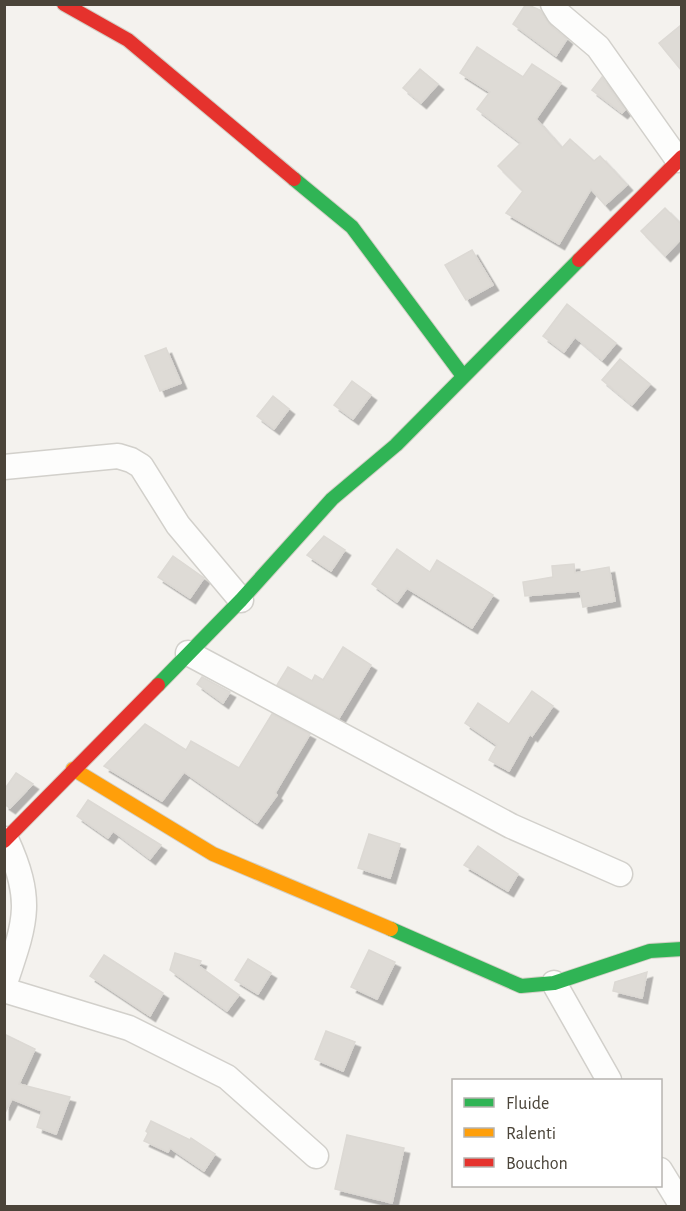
<svg xmlns="http://www.w3.org/2000/svg" width="686" height="1211" viewBox="0 0 686 1211" font-family="'Alegreya Sans',sans-serif">
<defs>
<filter id="shadow"><feDropShadow dx="5.5" dy="5.5" stdDeviation="0" flood-color="#0004"/></filter>
</defs>
<rect width="100%" height="100%" fill="#f4f2ee"/>
<g fill="#dedbd6" stroke="#dcd9d4" stroke-width="1.5" filter="url(#shadow)">
<polygon points="526,4 540,10 550,25 567,39 556,56 513,24"/>
<polygon points="681,25 681,70 659,43"/>
<polygon points="477,47 523,77 532,64 561,83 536,119 562,148 570,139 594,161 600,156 627,185 605,205 591,189 559,244 506,213 523,191 498,166 521,143 477,109 490,92 460,73"/>
<polygon points="420,69 438,84 421,103 403,88"/>
<polygon points="602,77 625,110 622,113 592,90"/>
<polygon points="665,208 681,224 681,239 665,256 641,231"/>
<polygon points="472,250 493,285 466,300 445,265"/>
<polygon points="567,304 616,343 602,360 575,337 564,352 543,336"/>
<polygon points="166,348 181,383 160,391 145,356"/>
<polygon points="620,359 650,384 632,405 602,380"/>
<polygon points="352,381 371,395 353,419 334,405"/>
<polygon points="273,396 289,409 274,429 257,416"/>
<polygon points="324,536 345,550 331,571 307,555"/>
<polygon points="397,549 430,572 437,560 493,595 472,628 407,588 397,602 372,584"/>
<polygon points="173,556 204,578 190,598 158,577"/>
<polygon points="574,564 575,573 609,567 615,601 583,607 580,591 525,596 523,582 553,577 552,566"/>
<polygon points="343,647 371,665 339,718 277,685 288,667 312,681 315,675 323,680"/>
<polygon points="202,677 230,692 223,703 197,684"/>
<polygon points="532,691 553,706 532,736 530,734 509,771 489,760 497,745 465,723 478,703 509,724"/>
<polygon points="272,714 310,734 275,793 277,795 257,823 184,772 162,801 104,766 145,724 186,750 191,741 239,768"/>
<polygon points="16,773 33,784 10,808 4,804 4,790"/>
<polygon points="88,800 161,845 150,859 113,831 108,838 77,816"/>
<polygon points="369,834 400,844 390,878 358,868"/>
<polygon points="478,846 518,874 508,891 464,865"/>
<polygon points="369,950 395,962 377,999 351,987"/>
<polygon points="175,953 201,961 199,966 239,995 227,1011 170,970"/>
<polygon points="104,955 163,993 150,1016 90,976"/>
<polygon points="248,959 271,973 258,994 235,980"/>
<polygon points="647,972 642,998 613,991 615,982"/>
<polygon points="326,1031 355,1042 343,1071 315,1059"/>
<polygon points="4,1034 35,1049 19,1084 70,1097 56,1134 37,1127 42,1111 12,1099 4,1115"/>
<polygon points="151,1121 190,1140 191,1138 215,1154 204,1171 170,1148 168,1152 144,1141 148,1133 146,1131"/>
<polygon points="347,1135 404,1148 392,1203 335,1189"/>
</g>
<g fill="none" stroke-linecap="round" stroke-linejoin="round">
<defs>
<g id="street">
<polyline points="553,4 559,14 598,47 678,160"/>
<polyline points="4,467 118,456 131,460 141,466 178,525 241,600"/>
<polyline points="188,653 511,826 620,874"/>
<polyline points="554,983 609,1080"/>
<path d="M4,986C25,923 35,902 6,839"/>
<polyline points="4,990 129,1028 227,1077 316,1156"/>
<polyline points="660,1170 682,1206"/>
</g>
<g id="fast">
<polyline points="294,179 352,227 463,376"/>
<polyline points="158,685 241,600 332,499 396,445 579,260"/>
<polyline points="391,929 521,986 554,983 650,951 682,949"/>
</g>
<polyline id="slow" points="73,769 213,854 391,929"/>
<g id="jam">
<polyline points="64,4 128,40 294,179"/>
<polyline points="579,260 682,157"/>
<polyline points="4,841 158,685"/>
</g>
</defs>
<use href="#street" stroke="#d2d0cb" stroke-width="27"/>
<use href="#fast" stroke="#d3cfc5" stroke-width="16"/>
<use href="#slow" stroke="#d3cfc5" stroke-width="16"/>
<use href="#jam" stroke="#d3cfc5" stroke-width="16"/>
<use href="#street" stroke="#fdfdfc" stroke-width="24"/>
<use href="#fast" stroke="#30b455" stroke-width="14"/>
<use href="#slow" stroke="#ff9f0a" stroke-width="14"/>
<use href="#jam" stroke="#e5322d" stroke-width="14"/>
</g>
<rect width="686" height="1211" fill="none" stroke="#4b4439" stroke-width="12"/>
<rect x="452" y="1079" width="210" height="108" fill="#ffffff" stroke="#b7b4b0" stroke-width="1.5"/>
<rect x="464" y="1098" width="30" height="9" fill="#30b455" stroke="#b7b4b0" stroke-width="1.5"/>
<text x="506" y="1109" font-size="18" fill="#4b4439">Fluide</text>
<rect x="464" y="1128" width="30" height="9" fill="#ff9f0a" stroke="#b7b4b0" stroke-width="1.5"/>
<text x="506" y="1139" font-size="18" fill="#4b4439">Ralenti</text>
<rect x="464" y="1158" width="30" height="9" fill="#e5322d" stroke="#b7b4b0" stroke-width="1.5"/>
<text x="506" y="1169" font-size="18" fill="#4b4439">Bouchon</text>
</svg>
